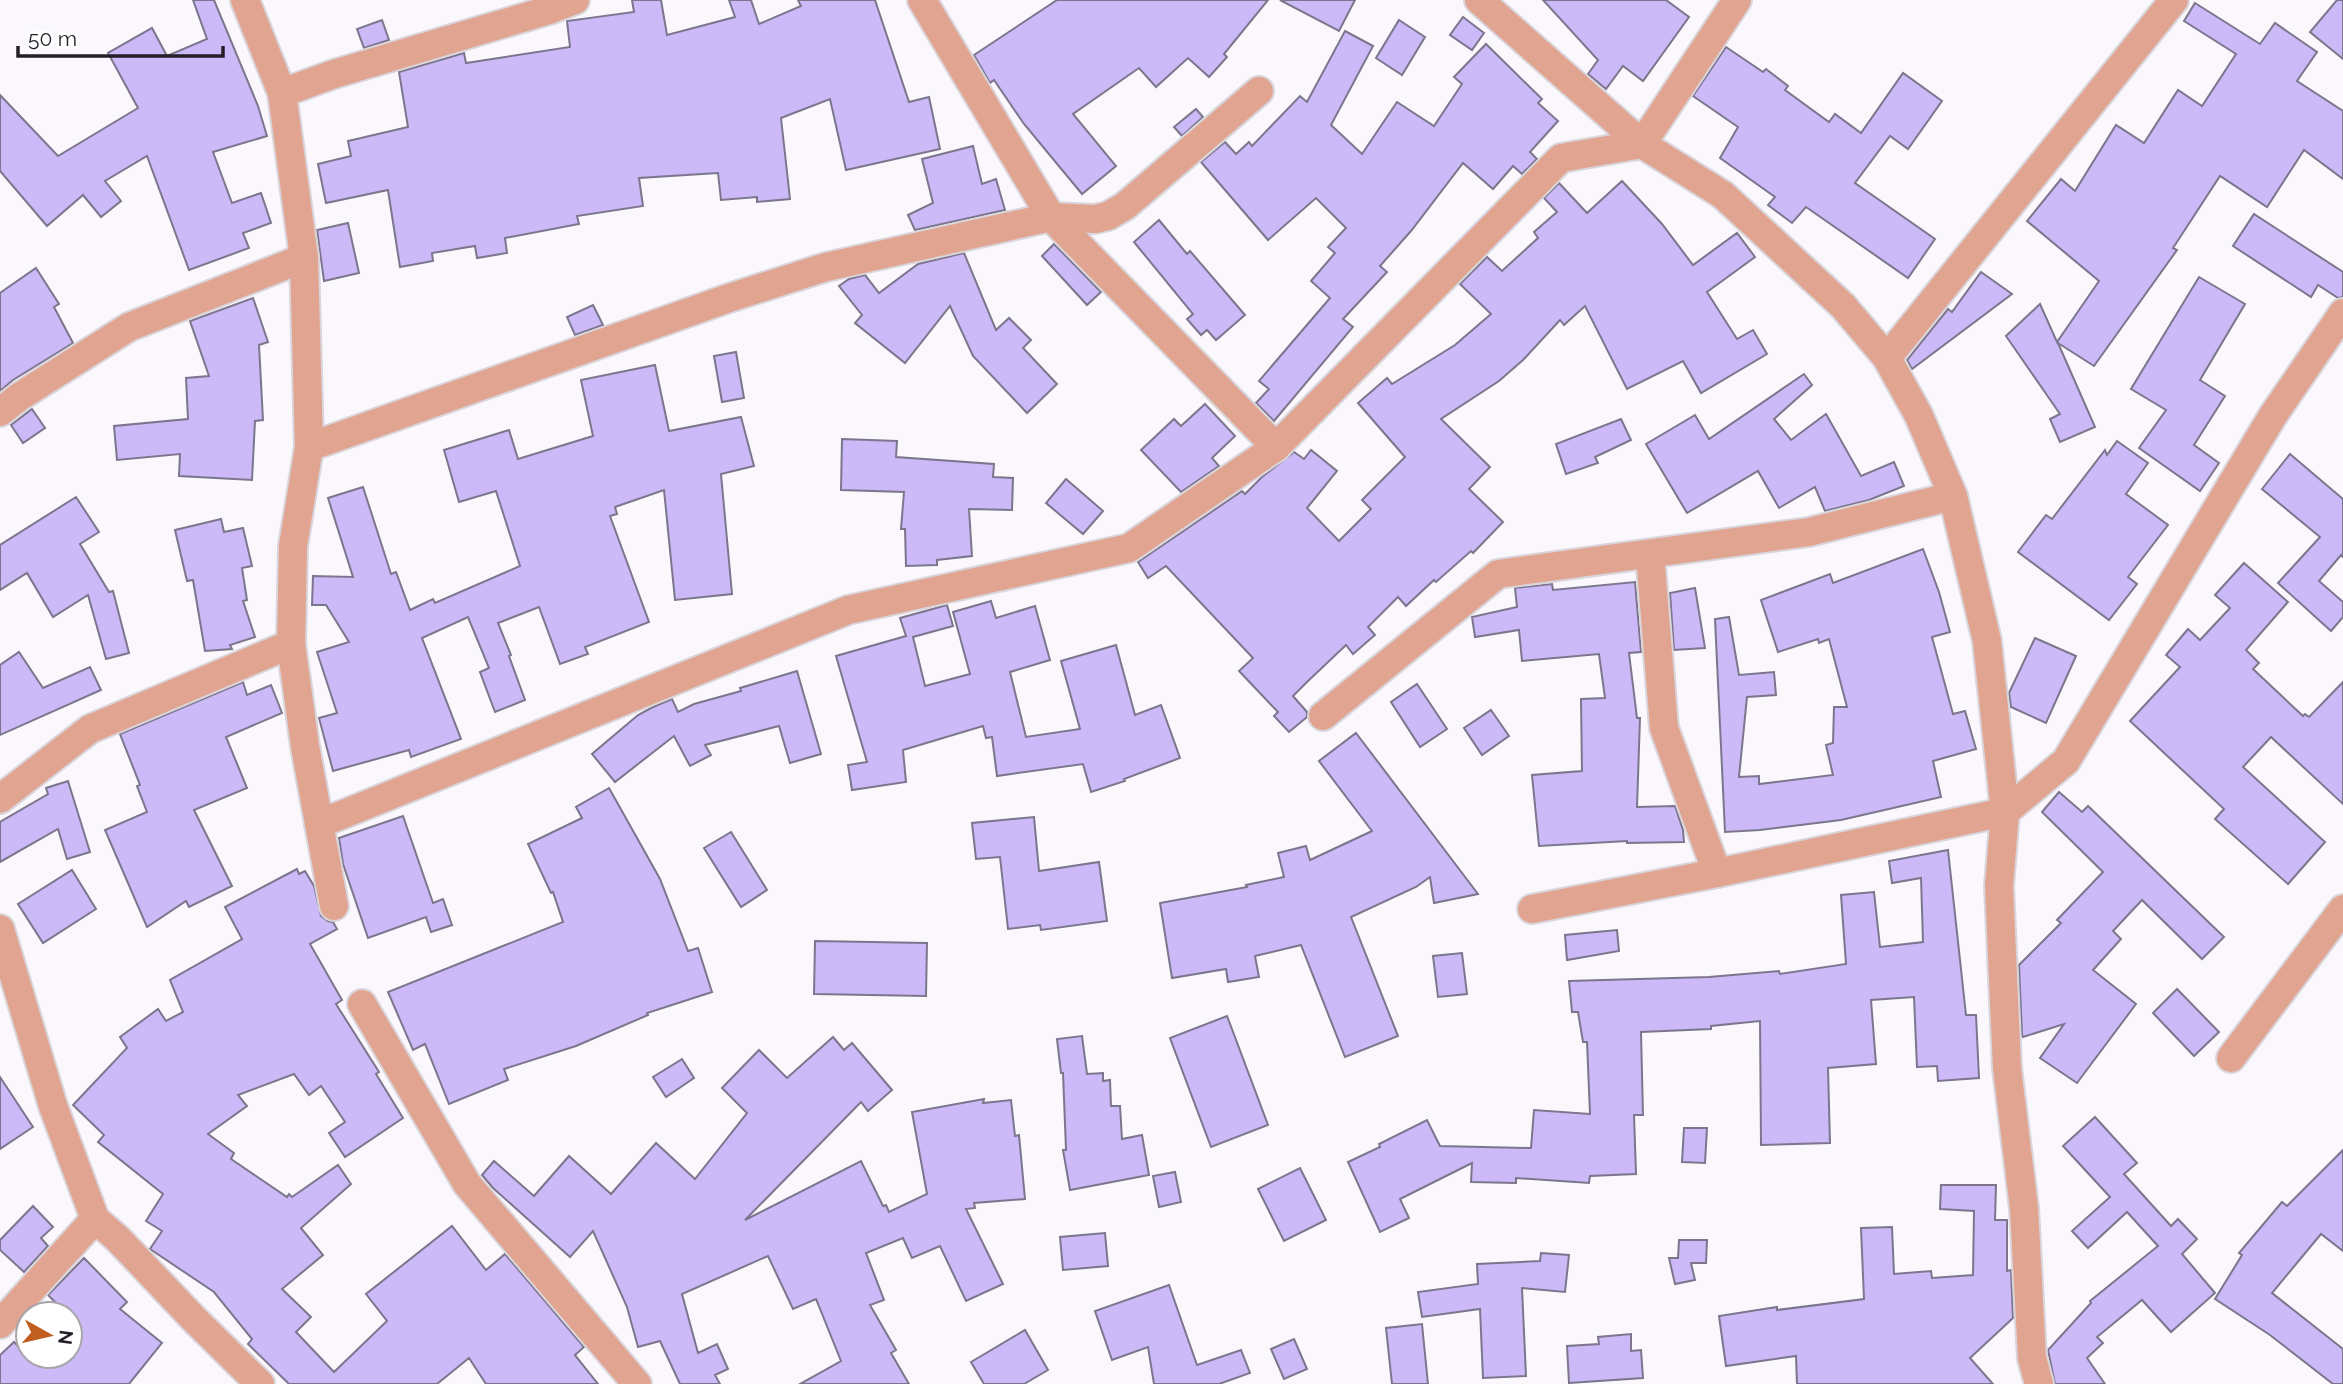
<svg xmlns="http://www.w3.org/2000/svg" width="2343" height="1384" viewBox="0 0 2343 1384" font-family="Raleway,sans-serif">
<rect width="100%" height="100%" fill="#fbf8fd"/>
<g fill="#cbb9f8" stroke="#7c768d" stroke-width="2">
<polygon points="193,0 214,0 258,106 267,136 213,152 232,203 261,193 271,223 243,233 249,248 189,270 147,156 105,181 121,201 101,217 83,195 47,226 0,171 0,95 58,156 138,108 108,53 152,28 167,56 207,39"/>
<polygon points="632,0 661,0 667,35 735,17 729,0 751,0 759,24 801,6 798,0 875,0 909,102 929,97 940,149 846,170 830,99 781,118 790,199 757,202 757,197 721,200 718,173 639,178 643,206 577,216 579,224 505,238 507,253 477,258 475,246 432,253 433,261 400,267 388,190 326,203 318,164 351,156 348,141 408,127 399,72 464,53 466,63 570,47 567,21 634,12"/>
<polygon points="1057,0 1268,0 1224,54 1227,57 1209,77 1188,58 1156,87 1139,68 1073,114 1116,166 1082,194 1024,124 994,80 990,83 974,55"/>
<polygon points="1280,0 1355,0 1339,31"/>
<polygon points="1543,0 1666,0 1689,17 1643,81 1623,66 1606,89 1588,74 1598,60"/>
<polygon points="2337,0 2343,0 2343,59 2310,32"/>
<polygon points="2195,3 2260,44 2275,23 2317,52 2297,81 2343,111 2343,179 2304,150 2267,207 2220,176 2173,248 2177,250 2094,366 2058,343 2095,427 2060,442 2050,419 2060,414 2006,336 2040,304 2057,342 2099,281 2027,221 2061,179 2075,191 2116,125 2144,143 2178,90 2202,106 2236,54 2184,21"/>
<polygon points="1463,17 1484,33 1472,50 1450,35"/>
<polygon points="382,20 389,40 364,48 357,29"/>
<polygon points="1399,20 1425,37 1402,75 1376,58"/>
<polygon points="1345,31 1373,46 1331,125 1362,154 1397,102 1434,126 1462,84 1454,77 1486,44 1542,99 1538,103 1558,121 1530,152 1537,159 1522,174 1513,166 1493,189 1463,163 1411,231 1380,266 1387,272 1343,319 1353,327 1274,421 1256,403 1269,389 1259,381 1330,298 1311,281 1335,253 1328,247 1346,228 1316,198 1268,240 1201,162 1225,142 1236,154 1249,142 1252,146 1300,96 1307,102"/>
<polygon points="1726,47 1763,72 1766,69 1788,86 1785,90 1829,122 1835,114 1861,133 1903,73 1942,101 1908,149 1890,136 1855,183 1935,239 1908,278 1806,207 1792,223 1768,205 1775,197 1720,158 1738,127 1693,96"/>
<polygon points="1196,109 1203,117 1182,136 1174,127"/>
<polygon points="973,146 982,184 996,179 1005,210 915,230 908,215 933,203 922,159"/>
<polygon points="1622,181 1662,224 1693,265 1737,233 1755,257 1707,292 1737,339 1753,330 1767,354 1701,393 1683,361 1627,389 1585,306 1564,325 1560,320 1523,360 1499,381 1441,419 1490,467 1469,489 1503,522 1473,553 1471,551 1436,582 1434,580 1406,606 1398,597 1368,627 1375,635 1353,654 1346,645 1307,682 1293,696 1307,712 1307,717 1289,732 1274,716 1278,712 1239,671 1253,658 1166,566 1148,578 1138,562 1242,491 1245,494 1262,477 1294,452 1304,459 1311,450 1337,471 1307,508 1339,541 1371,509 1362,500 1405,457 1358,403 1387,378 1392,384 1455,345 1491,314 1460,284 1487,257 1502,271 1538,238 1534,232 1557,212 1544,198 1559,183 1587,213"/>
<polygon points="2254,214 2343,272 2343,297 2338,298 2318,285 2311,297 2233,246"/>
<polygon points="1159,220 1187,254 1190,251 1245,315 1216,340 1207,330 1201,335 1187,319 1193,314 1134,242"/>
<polygon points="348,223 359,273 324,281 317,230"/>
<polygon points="1054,244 1101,292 1087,305 1042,256"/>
<polygon points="964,253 996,330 1009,318 1031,340 1023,348 1057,384 1027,413 973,356 950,306 905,363 855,323 862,315 839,286 849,279 865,275 879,293 918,264"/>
<polygon points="36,268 59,304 54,307 73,343 13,380 0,391 0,293"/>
<polygon points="1981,272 2012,294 1912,369 1907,360 1948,309 1952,312"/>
<polygon points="2199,277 2245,304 2200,380 2225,396 2194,445 2219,463 2200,491 2139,448 2166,410 2131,389"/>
<polygon points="253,298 268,342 259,345 263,420 255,421 252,480 179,476 180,454 117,460 114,426 188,419 186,378 209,376 190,321"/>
<polygon points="593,305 603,325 575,335 567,317"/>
<polygon points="736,352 744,398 722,402 714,356"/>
<polygon points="655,365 669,431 741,417 754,466 721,474 732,594 675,600 664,490 615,507 617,514 610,516 649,622 585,647 588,654 560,664 539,607 498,623 511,655 509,656 525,700 495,712 480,672 489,668 468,617 422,638 461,739 411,757 409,750 333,771 319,718 337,713 317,652 349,642 326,605 312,605 313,576 353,577 328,498 363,487 391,574 396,572 410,610 433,599 435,603 520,566 496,491 459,502 444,450 509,430 518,459 593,436 581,380"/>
<polygon points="1804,374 1812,385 1774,419 1791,440 1826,414 1861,476 1894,462 1904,486 1869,500 1825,511 1815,487 1779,508 1758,471 1687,513 1646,444 1695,415 1709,439"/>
<polygon points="1205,404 1235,436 1212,458 1219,466 1181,492 1141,450 1174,419 1181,426"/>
<polygon points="32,409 45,428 23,443 11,425"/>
<polygon points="1621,419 1631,440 1595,457 1598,463 1566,474 1556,444"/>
<polygon points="842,439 897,441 896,457 994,464 993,477 1013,478 1012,510 969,509 972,556 937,560 937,565 906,566 905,529 901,529 904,492 841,490"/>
<polygon points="2117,441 2148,463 2126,494 2168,525 2128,577 2137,584 2109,620 2018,552 2046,515 2052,519 2105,450 2107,455"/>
<polygon points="2290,454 2343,499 2343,557 2341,555 2319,581 2343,602 2343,617 2331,631 2278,583 2320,537 2262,489"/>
<polygon points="1066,479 1103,511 1083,534 1046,503"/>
<polygon points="76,497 99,532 80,544 109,592 113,591 129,653 106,659 88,595 53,617 27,573 0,590 0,545"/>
<polygon points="221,519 224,532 243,528 252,566 242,568 247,600 243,601 255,637 230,645 232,649 205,651 193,580 187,581 175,530"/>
<polygon points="1923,549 1939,592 1950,632 1932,637 1953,714 1965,711 1976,749 1933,761 1941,797 1841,820 1760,830 1725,832 1715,619 1729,617 1739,675 1774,672 1776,695 1747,697 1739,777 1759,776 1759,784 1833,775 1826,745 1833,743 1834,707 1847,707 1829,639 1819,643 1818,639 1778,652 1761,600 1830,574 1833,583"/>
<polygon points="2244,563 2288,602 2246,650 2259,663 2253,669 2303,716 2305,714 2309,717 2343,682 2343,804 2271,737 2243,767 2325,842 2288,884 2215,819 2224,809 2130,721 2180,667 2166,655 2188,629 2200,640 2230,608 2215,595"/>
<polygon points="1635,582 1641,652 1629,653 1637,718 1640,718 1637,807 1675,806 1683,830 1684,842 1627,843 1627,841 1539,846 1532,775 1582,771 1581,699 1605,698 1599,654 1522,661 1519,630 1475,637 1472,617 1517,607 1515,588 1552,584 1553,590"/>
<polygon points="1695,588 1705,648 1674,650 1670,593"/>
<polygon points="991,601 996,618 1035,606 1050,660 1010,672 1026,737 1080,729 1061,661 1116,645 1135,715 1161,705 1180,758 1124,779 1125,781 1091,792 1083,764 997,776 992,737 986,738 983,726 903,750 906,782 852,790 848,765 867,762 836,656 906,636 900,618 947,605 953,626 913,637 925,686 970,674 953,612"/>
<polygon points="2035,638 2076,656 2046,723 2011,707 2009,693"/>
<polygon points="19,652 43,688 90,667 101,690 0,735 0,665"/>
<polygon points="797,671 821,754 790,763 779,726 705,745 711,755 690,766 674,736 615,782 592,754 638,715 653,707 672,699 678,712 694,704 741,691 740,688"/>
<polygon points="243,682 247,695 271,685 282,713 226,737 247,788 194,810 232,886 189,907 186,901 147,927 105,830 147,812 137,786 140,785 120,734"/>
<polygon points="1417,684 1447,729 1420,747 1391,702"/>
<polygon points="1491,710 1509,736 1482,755 1464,728"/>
<polygon points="1356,733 1478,894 1434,903 1430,877 1416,887 1351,917 1398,1036 1345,1057 1301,945 1255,956 1259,977 1228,982 1226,969 1172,978 1160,903 1247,887 1246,885 1284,877 1278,853 1306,846 1310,860 1372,831 1319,761"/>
<polygon points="68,781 90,852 67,859 58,829 0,862 0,822 48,794 46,788"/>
<polygon points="609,788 660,879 688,951 698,948 712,992 647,1013 648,1015 576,1046 504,1069 508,1080 449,1104 425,1044 413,1050 388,992 563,922 553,892 551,893 528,844 582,818 576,807"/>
<polygon points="2059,792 2082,812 2088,806 2224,937 2202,959 2142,900 2113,931 2121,939 2093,970 2136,1004 2077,1083 2040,1058 2064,1024 2023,1037 2022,1035 2019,965 2061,923 2057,920 2103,872 2042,812"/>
<polygon points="403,816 433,903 443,899 452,925 431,932 426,917 368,938 343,864 339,838"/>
<polygon points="1034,817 1039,871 1099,862 1107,921 1041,930 1040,925 1008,929 1000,857 976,859 972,823"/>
<polygon points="731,832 767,890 741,907 704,848"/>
<polygon points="1948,850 1966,1015 1976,1015 1979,1078 1938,1081 1937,1066 1917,1067 1914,997 1871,1000 1876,1064 1828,1068 1830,1143 1761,1145 1760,1021 1711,1026 1711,1029 1641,1032 1643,1115 1634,1115 1636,1174 1590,1176 1589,1183 1516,1178 1516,1183 1471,1182 1472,1163 1400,1199 1409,1218 1380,1232 1348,1162 1380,1147 1379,1144 1427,1120 1440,1146 1531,1148 1534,1110 1590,1114 1587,1042 1583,1042 1578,1012 1572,1012 1569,981 1709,977 1779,971 1780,974 1846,964 1841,895 1874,892 1880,947 1923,942 1921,878 1892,883 1889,861"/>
<polygon points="297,869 299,874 305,871 314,886 321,916 328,921 333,922 337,929 310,944 342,1000 336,1004 379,1072 376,1074 403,1118 345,1157 329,1133 345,1122 321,1086 309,1095 294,1074 238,1095 247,1106 208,1134 234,1153 231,1159 287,1197 289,1194 292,1197 338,1165 351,1184 301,1228 323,1255 282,1289 311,1317 296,1332 334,1372 387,1321 366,1294 452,1226 486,1270 505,1254 584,1347 575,1355 598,1384 486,1384 469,1358 437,1384 289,1384 248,1344 252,1339 214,1292 150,1249 162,1231 146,1221 163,1194 98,1142 104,1135 73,1105 127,1048 120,1037 158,1009 166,1021 183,1012 170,980 242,939 225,907"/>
<polygon points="72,870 96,909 43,943 18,904"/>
<polygon points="1617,930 1619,951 1567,960 1565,935"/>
<polygon points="815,941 927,943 926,996 814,994"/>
<polygon points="1462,953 1467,994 1438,997 1433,956"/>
<polygon points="2177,989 2219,1032 2194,1056 2153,1013"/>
<polygon points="1227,1016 1268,1125 1211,1147 1170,1038"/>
<polygon points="1082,1036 1087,1074 1103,1073 1103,1081 1110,1080 1111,1106 1120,1106 1122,1139 1142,1135 1149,1175 1070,1190 1063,1150 1066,1150 1063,1073 1061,1073 1057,1039"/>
<polygon points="833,1037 844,1050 852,1043 892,1090 868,1111 861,1102 745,1220 861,1161 883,1206 886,1205 889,1212 927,1194 912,1112 984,1099 983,1103 1011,1100 1015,1136 1019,1135 1025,1199 974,1203 975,1208 966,1209 1003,1284 966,1301 940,1246 912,1258 903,1238 866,1253 884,1300 870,1305 896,1350 891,1353 909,1384 800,1384 841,1361 816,1299 793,1309 768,1256 682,1294 698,1353 717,1344 728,1369 715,1375 720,1384 680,1384 660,1341 638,1347 627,1307 593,1231 570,1257 493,1188 482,1175 494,1161 534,1196 569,1156 611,1194 656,1143 695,1179 747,1113 722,1088 759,1050 787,1078"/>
<polygon points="682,1059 694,1078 666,1097 653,1077"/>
<polygon points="0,1077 33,1127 0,1149"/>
<polygon points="2095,1117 2137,1163 2124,1174 2171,1226 2178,1219 2197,1239 2182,1254 2215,1293 2171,1332 2142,1300 2097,1337 2103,1343 2087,1358 2105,1384 2055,1384 2048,1350 2091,1303 2090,1301 2158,1246 2127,1212 2088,1248 2072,1231 2110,1197 2063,1146"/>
<polygon points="1684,1128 1707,1128 1705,1163 1682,1162"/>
<polygon points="2343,1150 2343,1251 2321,1234 2272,1293 2343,1349 2343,1384 2333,1384 2270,1335 2215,1299 2242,1255 2239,1253 2282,1202 2287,1206"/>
<polygon points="1300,1168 1326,1220 1284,1241 1258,1189"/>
<polygon points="1175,1172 1181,1202 1159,1207 1153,1176"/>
<polygon points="1941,1185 1996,1185 1995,1220 2007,1220 2007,1271 2011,1270 2013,1318 1970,1358 1993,1384 1797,1384 1796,1356 1726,1366 1719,1316 1777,1307 1777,1310 1864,1299 1861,1228 1892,1227 1894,1274 1931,1271 1932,1278 1973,1275 1974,1211 1940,1209"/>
<polygon points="33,1206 53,1227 41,1238 48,1246 24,1272 0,1250 0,1240"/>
<polygon points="1105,1233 1108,1266 1063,1270 1060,1237"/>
<polygon points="1679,1240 1707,1240 1706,1263 1691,1263 1695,1280 1675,1284 1669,1258 1678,1258"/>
<polygon points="1541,1253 1569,1255 1565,1292 1522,1288 1526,1376 1483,1378 1480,1309 1422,1317 1418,1292 1478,1284 1477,1264 1540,1261"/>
<polygon points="84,1258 127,1302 120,1309 162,1343 129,1384 0,1384 0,1355 14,1342 28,1356 70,1356 70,1314 46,1314 56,1303 48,1295"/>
<polygon points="1169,1285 1197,1365 1241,1350 1250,1373 1219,1384 1154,1384 1148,1347 1112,1360 1095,1311"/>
<polygon points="1422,1324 1428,1384 1392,1384 1386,1328"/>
<polygon points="1025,1330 1048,1370 1024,1384 984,1384 971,1362"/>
<polygon points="1631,1334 1631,1351 1641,1350 1643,1378 1569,1383 1567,1346 1599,1344 1598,1337"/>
<polygon points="1294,1339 1307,1369 1284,1379 1271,1349"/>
</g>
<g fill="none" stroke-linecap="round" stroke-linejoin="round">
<defs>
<g id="minor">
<polyline points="245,0 282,93 304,258 309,447 293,546 291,644 305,746 334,906"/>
<polyline points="922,0 1051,217 1276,447"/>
<polyline points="1479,0 1642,144 1723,195 1843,306 1887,358 1919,416 1953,496 1987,641 2005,812 1999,886 2007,1068 2024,1208 2032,1358 2039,1384"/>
<polyline points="282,93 334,74 549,10 575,0"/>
<polyline points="1887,358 2174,0"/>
<polyline points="0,412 19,397 129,327 304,258"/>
<polyline points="309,447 729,298 826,267 1051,217 1095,219 1108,216 1125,206 1259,91"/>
<polyline points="1650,554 1664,728 1717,873"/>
<polyline points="1323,716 1498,574 1809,532 1953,496"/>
<polyline points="0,799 90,729 291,644"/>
<polyline points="319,824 848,610 1129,548 1276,447 1561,158 1642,144 1737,0"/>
<polyline points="1532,909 1717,873 2005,812 2066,761 2272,417 2343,313"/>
<polyline points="0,929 53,1106 95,1219 118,1239 193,1318 260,1384"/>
<polyline points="362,1004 467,1184 637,1384"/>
<polyline points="2231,1058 2343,909"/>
<polyline points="0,1324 95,1219"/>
</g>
</defs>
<use href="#minor" stroke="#d9d5db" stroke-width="32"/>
<use href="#minor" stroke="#e1a491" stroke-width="28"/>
</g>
<g transform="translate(49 1335) rotate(98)"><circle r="33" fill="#ffffff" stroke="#a7a5a9" stroke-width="2"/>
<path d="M0-5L12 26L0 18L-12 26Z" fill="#c05e20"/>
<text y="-10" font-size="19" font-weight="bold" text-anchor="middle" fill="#241e27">N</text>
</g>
<path d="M18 46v10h205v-10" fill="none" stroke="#241e27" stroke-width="3.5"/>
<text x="28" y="46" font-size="21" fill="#241e27" stroke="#ffffff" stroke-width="5" paint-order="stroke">50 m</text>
</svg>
